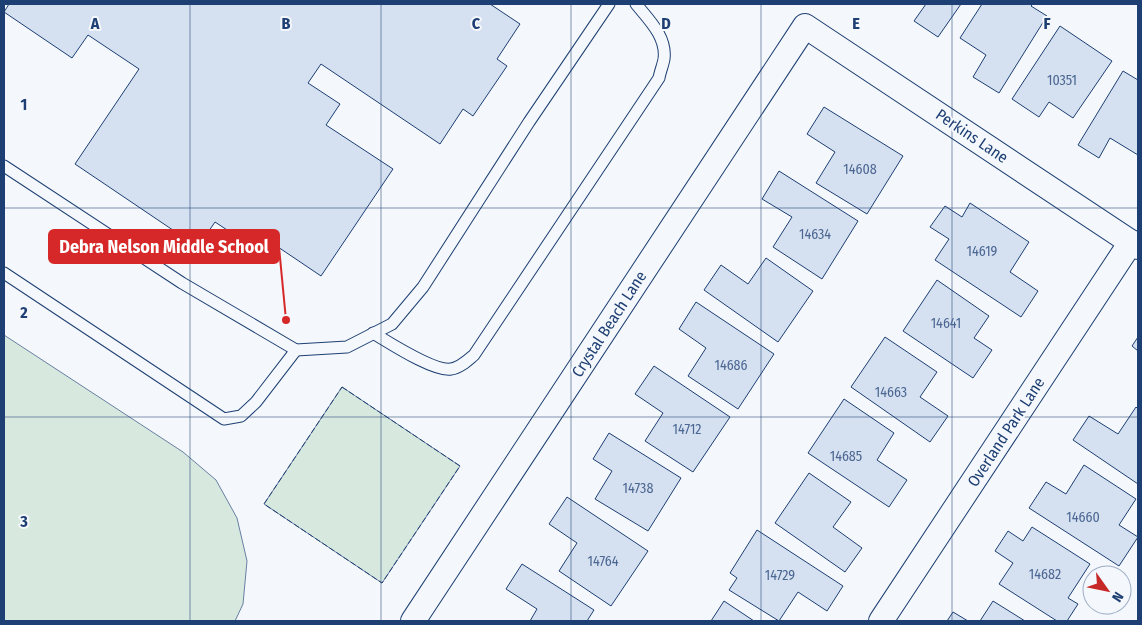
<svg xmlns="http://www.w3.org/2000/svg" width="1142" height="625" viewBox="0 0 1142 625" font-family="'Fira Sans Condensed',sans-serif">
<rect width="100%" height="100%" fill="#f4f7fb"/>
<g fill="#d7e8df" stroke="#687fa3">
<polygon points="4,335 183,452 216,480 237,518 247,561 243,604 235,621 4,621"/>
<polygon points="342,387 460,466 382,583 264,504"/>
</g>
<g fill="#d5e0f0" stroke="#1d3f73">
<polygon points="9,4 490,4 520,24 497,59 507,66 473,116 463,109 440,144 321,64 308,83 340,104 326,125 393,169 321,276 278,247 271,259 215,222 198,247 75,164 139,69 88,35 72,58 4,12"/>
<polygon points="926,4 961,4 938,37 914,21"/>
<polygon points="982,4 1033,4 1031,6 1047,16 999,93 973,77 986,55 960,38"/>
<polygon points="1060,26 1112,61 1073,118 1049,102 1039,117 1012,99"/>
<polygon points="1123,71 1138,80 1138,155 1110,138 1099,158 1078,145"/>
<polygon points="824,107 903,156 867,214 816,183 835,152 807,134"/>
<polygon points="779,171 858,221 822,279 773,247 792,217 762,199"/>
<polygon points="970,203 1029,242 1010,272 1038,291 1021,317 935,260 949,239 930,227 945,206 962,217"/>
<polygon points="766,258 813,291 778,342 704,290 721,265 748,284"/>
<polygon points="937,280 989,316 974,338 992,350 973,378 903,331"/>
<polygon points="696,302 774,354 738,409 688,376 706,348 679,329"/>
<polygon points="885,337 937,372 920,397 948,416 930,442 851,387"/>
<polygon points="1138,337 1138,351 1132,346"/>
<polygon points="654,366 730,417 693,472 645,441 663,413 635,394"/>
<polygon points="844,399 894,433 877,460 907,480 889,507 808,453"/>
<polygon points="1136,407 1138,409 1138,484 1073,440 1089,416 1118,434"/>
<polygon points="609,433 681,478 648,531 595,499 612,471 593,459"/>
<polygon points="1084,465 1136,499 1119,525 1138,537 1119,566 1029,508 1046,482 1066,494"/>
<polygon points="809,473 851,502 833,527 862,548 845,572 775,523"/>
<polygon points="567,497 648,551 611,606 559,571 577,543 549,524"/>
<polygon points="1032,527 1090,564 1068,598 1078,604 1067,621 1057,621 999,584 1013,563 995,551 1008,531 1023,541"/>
<polygon points="757,530 843,586 827,611 798,592 779,621 729,590 737,578 730,573"/>
<polygon points="522,564 594,610 587,621 530,621 537,609 506,589"/>
<polygon points="724,601 754,621 711,621"/>
<polygon points="993,601 1025,621 980,621"/>
<polygon points="953,612 968,621 947,621"/>
</g>
<g fill="none" stroke-linecap="round" stroke-linejoin="round">
<defs>
<g id="lane">
<polyline points="4,166 182,283 296,350 347,347 392,324 423,287 529,122 609,4"/>
<polyline points="4,273 224,419 241,416 256,402 296,350"/>
<path d="M373,333C390,343 434,372 451,369C460,368 468,360 474,355L659,78C660,72 663,65 664,59C667,37 649,20 636,4"/>
</g>
<g id="street">
<polyline points="413,621 805,26 1138,247"/>
<polyline points="881,621 1131,242"/>
</g>
</defs>
<use href="#lane" stroke="#1d3f73" stroke-width="13"/>
<use href="#street" stroke="#1d3f73" stroke-width="26"/>
<use href="#lane" stroke="#f4f7fb" stroke-width="11"/>
<use href="#street" stroke="#f4f7fb" stroke-width="24"/>
<polygon stroke="#1d3f73" stroke-width="1" stroke-dasharray="6 2.5" stroke-linecap="butt" points="342,387 460,466 382,583 264,504"/>
</g>
<path fill="none" stroke="#1d3f73" stroke-width="1" stroke-opacity="0.55" d="M190,4V621M381,4V621M571,4V621M761,4V621M952,4V621M4,208H1138M4,417H1138"/>
<g text-anchor="middle" dominant-baseline="central" stroke-width="4" stroke-linejoin="round" paint-order="stroke">
<g font-size="14" fill="#4b6792">
<text x="1062" y="80">10351</text>
<text x="860" y="169">14608</text>
<text x="815" y="234">14634</text>
<text x="982" y="251">14619</text>
<text x="946" y="323">14641</text>
<text x="731" y="365">14686</text>
<text x="891" y="392">14663</text>
<text x="687" y="429">14712</text>
<text x="846" y="456">14685</text>
<text x="638" y="488">14738</text>
<text x="1083" y="517">14660</text>
<text x="603" y="561">14764</text>
<text x="1045" y="574">14682</text>
<text x="780" y="575">14729</text>
</g>
<g font-size="16" fill="#1d3f73" stroke="#f4f7fb">
<text transform="translate(972 136) rotate(34)">Perkins Lane</text>
<text transform="translate(609 324) rotate(-57)">Crystal Beach Lane</text>
<text transform="translate(1006 432) rotate(-57)">Overland Park Lane</text>
</g>
</g>
<g font-size="16" text-anchor="middle" font-weight="bold" fill="#1d3f73" stroke="#f4f7fb" stroke-width="4" stroke-linejoin="round" paint-order="stroke">
<text x="95" y="29">A</text>
<text x="286" y="29">B</text>
<text x="476" y="29">C</text>
<text x="666" y="29">D</text>
<text x="856" y="29">E</text>
<text x="1047" y="29">F</text>
<text x="24" y="110">1</text>
<text x="24" y="318">2</text>
<text x="24" y="527">3</text>
</g>
<path fill="none" stroke="#d62828" stroke-width="2" d="M286 320L279 247"/>
<circle fill="#d62828" stroke="#f4f7fb" stroke-width="2" cx="286" cy="320" r="5"/>
<rect fill="#d62828" stroke="#d62828" stroke-width="2" x="49" y="230" width="230" height="33" rx="5"/>
<g font-size="18" text-anchor="middle" font-weight="bold" fill="#fff">
<text x="164" y="253">Debra Nelson Middle School</text>
</g>
<rect width="1142" height="625" fill="none" stroke="#1d3f73" stroke-width="10"/>
<g transform="translate(1107 590) rotate(123)"><circle r="24" fill="#f4f7fb" stroke="#9eadc5"/>
<path d="M0-4L9 19L0 12L-9 19Z" fill="#c62828"/>
<text y="-8" font-size="14" font-weight="bold" text-anchor="middle" fill="#1d3f73">N</text>
</g>
</svg>
